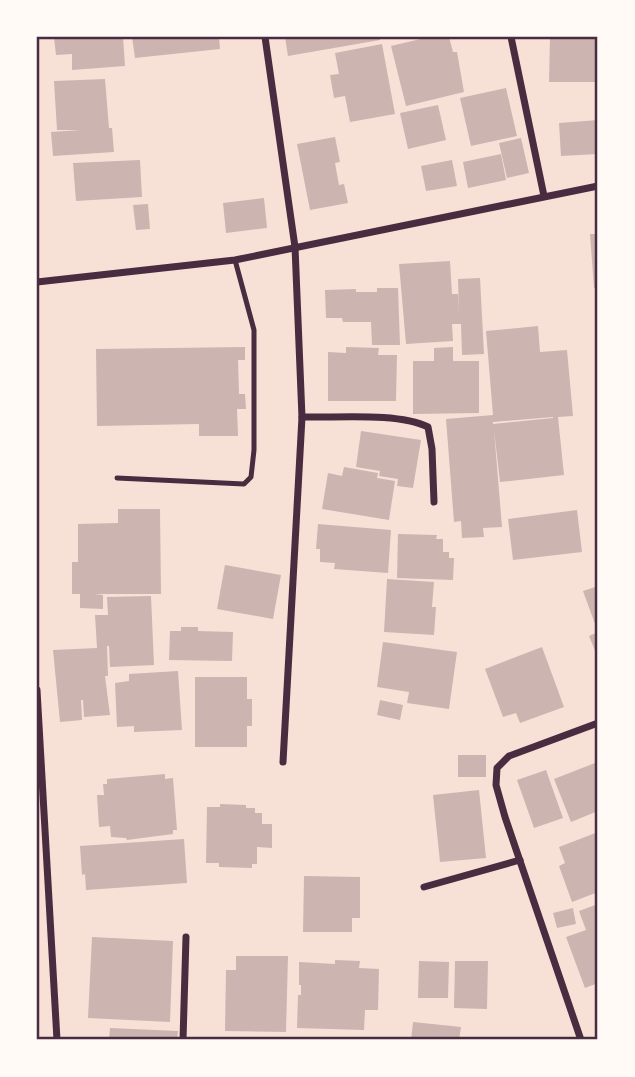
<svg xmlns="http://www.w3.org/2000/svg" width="635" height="1077" viewBox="0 0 635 1077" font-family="Bitter,serif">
<rect width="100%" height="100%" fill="#f7e1d7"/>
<g fill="#ccb4b1" fill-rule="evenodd">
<polygon points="54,37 123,37 125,66 72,70 72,54 56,55"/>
<polygon points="132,37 219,37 220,49 135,58"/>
<polygon points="285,37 379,37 380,40 288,56"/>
<polygon points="429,37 449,37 453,52 457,52 464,92 406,106 391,46"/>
<polygon points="550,37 598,37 598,82 549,82"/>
<polygon points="382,44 395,114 350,122 345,96 334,98 330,75 339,74 335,53"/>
<polygon points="105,79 109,128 112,128 114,152 53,156 51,132 81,130 57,130 54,81"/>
<polygon points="506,88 517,136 471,146 460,98"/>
<polygon points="438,105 446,140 408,149 400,113"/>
<polygon points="598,120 598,154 561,156 559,123"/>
<polygon points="335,137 340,162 335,163 339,185 344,184 348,203 310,210 297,144"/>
<polygon points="521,138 529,173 507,178 499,143"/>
<polygon points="501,154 506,180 468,188 463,162"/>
<polygon points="140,160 142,197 76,201 73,163"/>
<polygon points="452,160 457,186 426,191 421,166"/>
<polygon points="264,198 267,228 226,233 223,203"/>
<polygon points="148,204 150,229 136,230 133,205"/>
<polygon points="590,234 598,234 598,288 594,288"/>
<polygon points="450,261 452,294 458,294 459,314 458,279 480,278 484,354 462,355 461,324 452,324 453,341 406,344 399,264"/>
<polygon points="377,288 398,288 400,345 372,345 371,322 343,322 342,318 326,318 325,290 356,289 356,292 377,292"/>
<path d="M538,326L540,352L567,350L573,416L558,417L564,475L500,482L494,430L502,527L483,528L484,537L462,538L461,521L454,522L446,419L493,415L486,331ZM553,417V418L493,424V422Z"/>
<polygon points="245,347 245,360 238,360 239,394 245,394 246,409 237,409 238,436 199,436 199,424 97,426 96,349"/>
<polygon points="346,347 379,348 378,355 397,355 396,401 328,401 328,352 346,353"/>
<polygon points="453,347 453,361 479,361 479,413 413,414 413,361 434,361 434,348"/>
<polygon points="361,431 421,440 413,488 397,486 398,479 379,476 380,471 356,467"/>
<polygon points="344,467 378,473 377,478 395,481 389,520 322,509 328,473 342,476"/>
<polygon points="118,509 160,509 161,594 94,594 103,595 103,609 80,608 80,594 72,594 72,562 78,562 78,524 118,523"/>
<polygon points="577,510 582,552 513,560 508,519"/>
<polygon points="318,524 391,530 388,573 334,569 335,563 320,562 320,549 316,549"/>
<polygon points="398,534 437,535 436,539 443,539 443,552 449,552 449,558 454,558 453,580 397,578"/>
<polygon points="225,565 281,575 273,619 217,609"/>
<polygon points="387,579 434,582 432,607 436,607 434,635 384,632"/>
<polygon points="598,586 598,623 595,624 583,591"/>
<polygon points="151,596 154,665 110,667 109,646 107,646 108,676 105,676 110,715 84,717 83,700 81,700 82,720 60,722 53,650 97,648 95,615 108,615 107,597"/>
<polygon points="181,627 198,627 198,631 233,632 232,661 169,660 170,631 181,631"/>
<polygon points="598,632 598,658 589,636"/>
<polygon points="383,642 457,652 449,709 407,703 409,692 377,687"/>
<polygon points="542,647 564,707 520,723 516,713 503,717 485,669"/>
<polygon points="178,671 182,730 134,732 134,726 117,727 115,683 129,681 129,674"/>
<polygon points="195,677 247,677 247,699 252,699 252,726 247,726 247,747 195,747"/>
<polygon points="380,700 403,705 400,720 377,715"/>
<rect x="458" y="755" width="28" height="22"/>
<polygon points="595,763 598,772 598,811 571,822 554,779"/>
<polygon points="546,770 563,818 534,828 517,780"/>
<polygon points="165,774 165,779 173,778 177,830 173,830 173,834 127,840 126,838 111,837 110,826 99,827 97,795 104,795 103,784 107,784 107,779"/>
<polygon points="479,790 486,858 440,862 433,795"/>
<polygon points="220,804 246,805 246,808 255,808 255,813 262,813 262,824 272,824 272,848 257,847 257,864 252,864 252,868 219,867 219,863 206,863 207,807 220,807"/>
<polygon points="598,832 598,892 572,902 559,866 565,863 559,847"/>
<polygon points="184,839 187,883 86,890 85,874 82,875 80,846"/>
<polygon points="304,876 360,877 360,918 352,918 352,932 303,932"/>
<polygon points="598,904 598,983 585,988 566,937 586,930 579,911"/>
<polygon points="573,908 576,924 557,928 553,913"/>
<polygon points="92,937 173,941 170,1022 88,1018"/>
<polygon points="236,956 288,956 286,1032 225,1031 226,970 236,970"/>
<polygon points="335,960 360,961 359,968 379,969 378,1010 365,1010 364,1030 297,1028 298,995 301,995 301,985 299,985 299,962 335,964"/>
<polygon points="419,961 449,962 448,998 418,998"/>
<polygon points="455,961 488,961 487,1009 454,1008"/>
<polygon points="413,1022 461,1027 459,1040 411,1040"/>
<polygon points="110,1028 178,1031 177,1040 109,1040"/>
</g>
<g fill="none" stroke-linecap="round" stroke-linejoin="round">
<polyline stroke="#4a2c40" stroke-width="5" points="117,478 244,484 251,477 254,450 254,330 235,260"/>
<g stroke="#4a2c40" stroke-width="7">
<polyline points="265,37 295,247 302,417 283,762"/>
<polyline points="511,37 544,196"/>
<polyline points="37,282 235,260 598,186"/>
<path d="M302,417C336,418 398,412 428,427L432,449L434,502"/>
<polyline points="37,690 57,1040"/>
<polyline points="424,887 520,860"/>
<polyline points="183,1040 186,937"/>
<polyline points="581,1040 505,817 496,785 497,768 509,756 598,723"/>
</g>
</g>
<rect width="635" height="1077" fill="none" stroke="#fffaf5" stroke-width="77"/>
<rect x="38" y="38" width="558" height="1000" fill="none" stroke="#4a2c40" stroke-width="2.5"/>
</svg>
